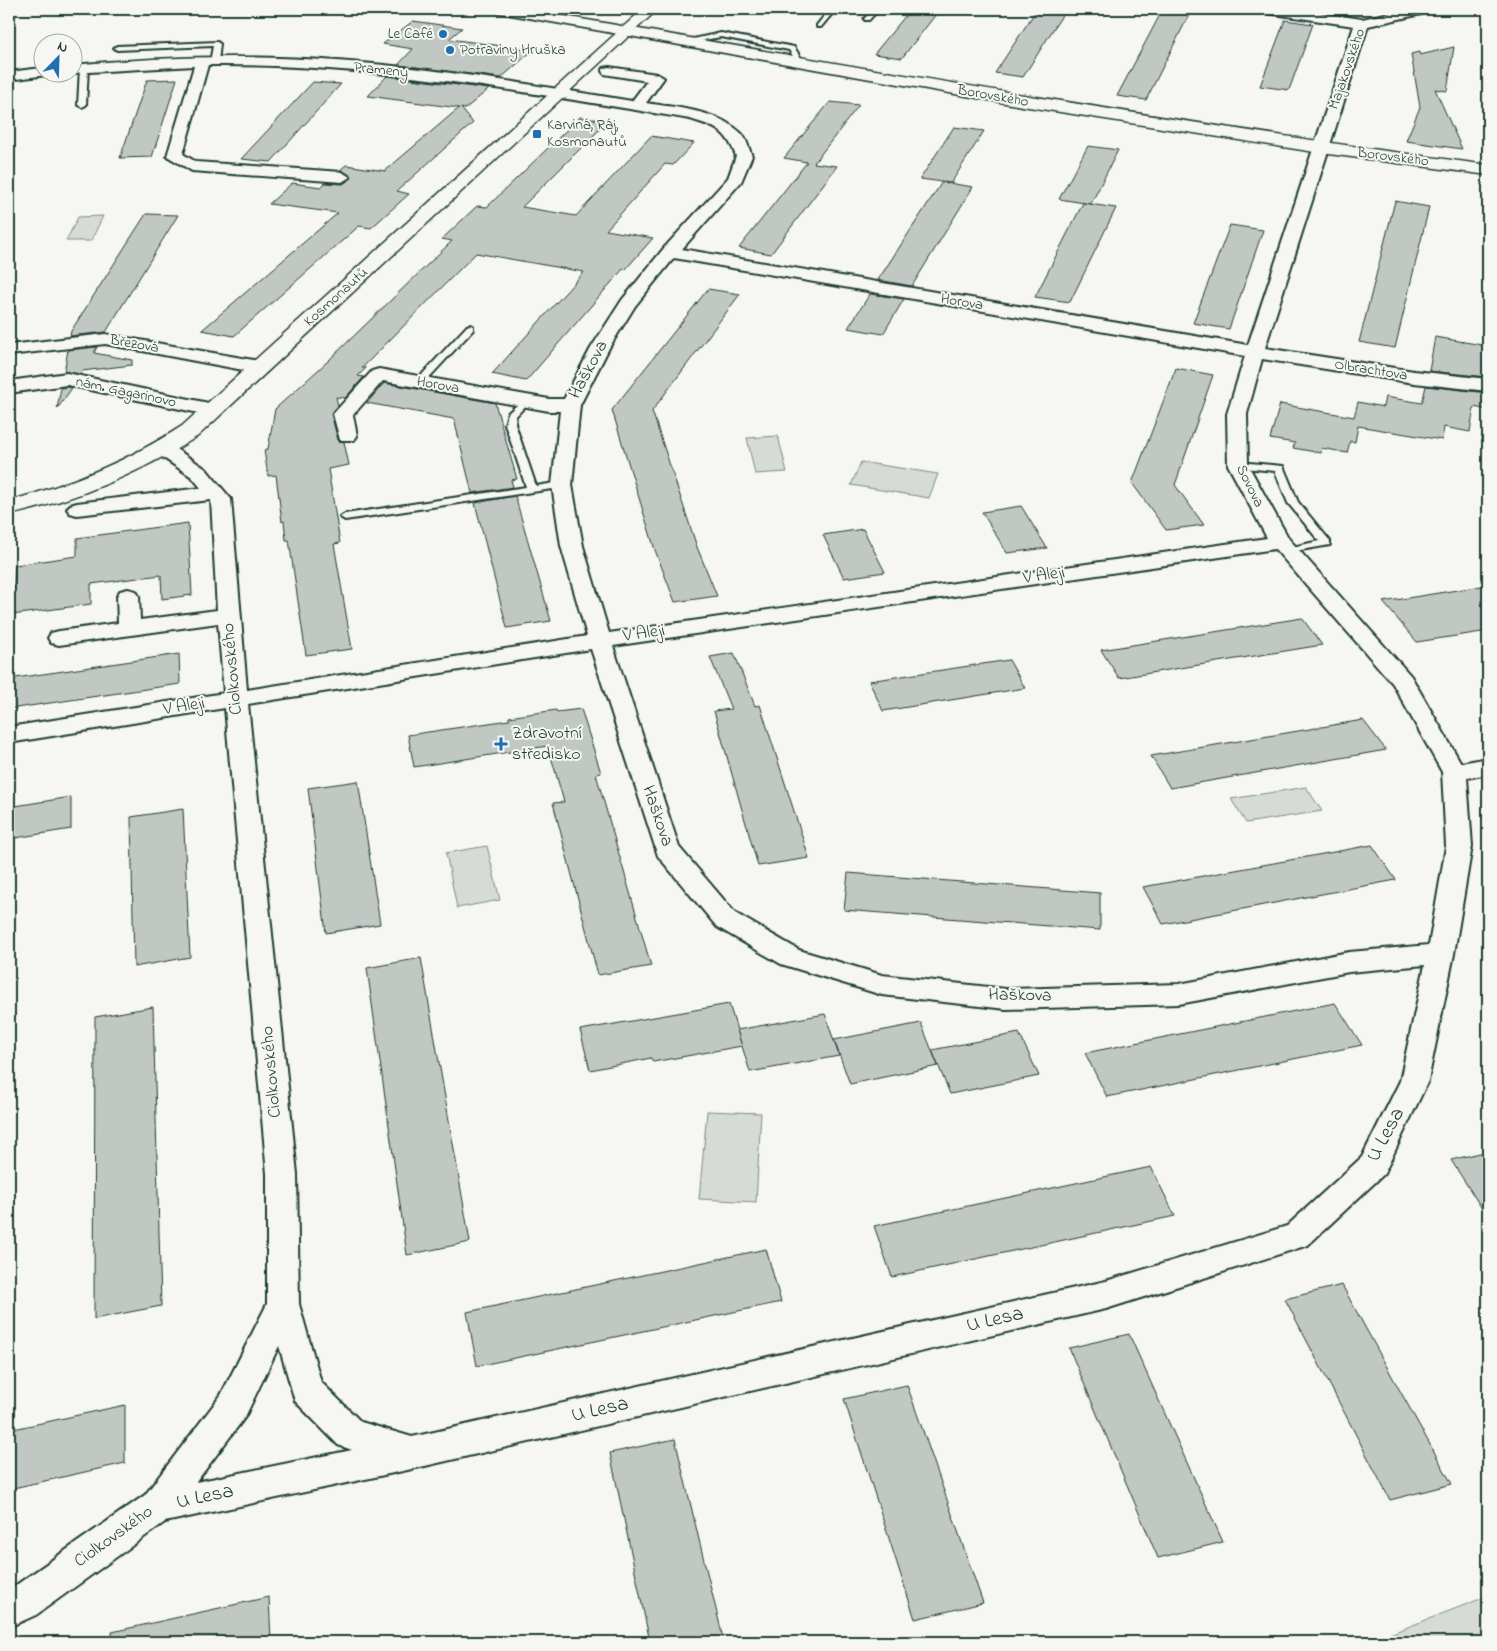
<svg xmlns="http://www.w3.org/2000/svg" width="1497" height="1651" viewBox="0 0 1497 1651" font-family="'Indie Flower',sans-serif">
<rect width="100%" height="100%" fill="#f6f6f2"/>
<filter id="ink" filterUnits="userSpaceOnUse"><feTurbulence type="fractalNoise" baseFrequency=".02" numOctaves="2"/><feDisplacementMap in="SourceGraphic" scale="10" xChannelSelector="R" yChannelSelector="G"/><feConvolveMatrix kernelMatrix="1 2 1 2 8 2 1 2 1" color-interpolation-filters="sRGB"/></filter>
<g filter="url(#ink)">
<g fill="#d6dbd6" stroke="#7a8c85">
<polygon points="103,216 91,241 66,241 78,217"/>
<polygon points="778,436 787,472 755,474 747,438"/>
<polygon points="861,462 938,474 929,498 851,485"/>
<polygon points="1306,787 1322,811 1246,823 1231,799"/>
<polygon points="487,846 500,900 457,908 446,853"/>
<polygon points="707,1111 761,1113 756,1202 699,1199"/>
<polygon points="1488,1596 1488,1642 1369,1642"/>
</g>
<g fill="#c1c8c3" stroke="#1f3d34">
<polygon points="911,9 940,9 902,58 874,54"/>
<polygon points="1037,9 1066,9 1023,77 995,73"/>
<polygon points="1163,9 1192,9 1146,100 1117,96"/>
<polygon points="1285,20 1313,24 1289,90 1260,86"/>
<polygon points="413,21 462,28 449,39 533,50 501,78 398,65 413,49 383,44"/>
<polygon points="1454,47 1447,91 1435,89 1462,149 1406,141 1420,107 1411,54 1419,52 1420,55"/>
<polygon points="387,76 489,89 465,109 461,108 473,123 397,191 409,194 371,228 359,226 234,336 202,330 338,213 269,204 292,183 321,187 325,183 343,184 352,178 340,170 346,165 385,171 459,108 368,96"/>
<polygon points="177,79 152,157 120,158 147,80"/>
<polygon points="313,82 341,84 271,162 241,159"/>
<polygon points="830,102 859,105 814,163 837,166 771,254 739,248 807,162 784,158"/>
<polygon points="580,117 608,121 522,207 576,216 651,136 694,143 673,165 665,164 606,230 653,238 625,270 623,269 526,381 492,374 584,272 476,253 362,368 366,368 358,376 364,377 345,398 336,397 338,406 331,414 338,440 344,442 349,465 328,469 340,543 334,544 352,649 306,655 289,540 286,540 284,521 282,522 276,475 268,476 264,450 268,449 275,409 328,361 452,241 442,239 477,206 487,207"/>
<polygon points="954,127 984,131 951,183 920,179"/>
<polygon points="1088,146 1118,150 1091,204 1059,199"/>
<polygon points="942,182 973,187 912,286 878,280"/>
<polygon points="1395,201 1429,207 1395,348 1359,342"/>
<polygon points="1083,203 1116,208 1070,302 1035,297"/>
<polygon points="146,214 178,215 106,332 70,336 71,331"/>
<polygon points="1230,225 1263,230 1229,329 1193,323"/>
<polygon points="708,289 740,294 652,411 697,547 717,596 675,602 655,550 612,410"/>
<polygon points="870,294 904,299 883,334 848,328"/>
<polygon points="1435,337 1488,346 1488,377 1429,371"/>
<polygon points="97,347 94,353 132,360 132,365 82,371 81,374 64,372 68,350"/>
<polygon points="1176,368 1213,375 1175,485 1204,525 1166,530 1132,483"/>
<polygon points="384,383 495,403 517,479 511,480 513,487 472,493 454,419 367,403"/>
<polygon points="1426,386 1488,393 1488,410 1474,407 1470,432 1444,427 1442,440 1358,426 1355,442 1350,441 1347,453 1322,448 1321,453 1293,448 1295,443 1270,439 1280,404 1354,417 1358,402 1383,407 1385,397 1422,403"/>
<polygon points="67,387 72,388 57,409 61,388"/>
<polygon points="515,496 551,621 507,628 475,503"/>
<polygon points="1021,506 1047,548 1007,553 982,512"/>
<polygon points="188,523 192,595 162,599 161,575 91,584 91,604 12,615 15,565 77,556 77,538"/>
<polygon points="863,529 885,572 844,578 823,535"/>
<polygon points="1488,585 1488,631 1417,642 1383,602"/>
<polygon points="1302,618 1322,645 1119,678 1101,650"/>
<polygon points="734,653 755,706 760,705 809,858 758,866 714,711 731,709 710,657"/>
<polygon points="179,654 180,684 9,709 9,679"/>
<polygon points="1009,660 1025,688 883,711 869,681"/>
<polygon points="581,709 601,773 596,774 651,966 598,975 553,803 564,802 548,746 414,767 408,735 509,720 509,717 556,710 557,712"/>
<polygon points="1363,720 1386,750 1170,788 1151,756"/>
<polygon points="358,781 380,924 326,933 308,788"/>
<polygon points="71,797 71,829 9,839 9,807"/>
<polygon points="183,809 190,957 134,967 131,817"/>
<polygon points="1372,845 1396,880 1163,924 1143,887"/>
<polygon points="848,873 1100,893 1100,930 844,910"/>
<polygon points="421,958 470,1242 407,1255 367,968"/>
<polygon points="1335,1003 1362,1045 1107,1097 1085,1053"/>
<polygon points="729,1004 742,1046 653,1062 651,1058 590,1070 580,1030"/>
<polygon points="153,1007 161,1306 94,1319 95,1017"/>
<polygon points="825,1014 839,1056 750,1072 737,1030"/>
<polygon points="921,1023 938,1066 850,1084 834,1040"/>
<polygon points="1019,1033 1039,1076 950,1094 932,1050"/>
<polygon points="1488,1151 1488,1218 1451,1160"/>
<polygon points="1151,1167 1175,1216 892,1277 874,1226"/>
<polygon points="766,1249 781,1302 477,1366 467,1312"/>
<polygon points="1342,1285 1394,1380 1452,1484 1390,1500 1285,1299"/>
<polygon points="1129,1334 1174,1434 1223,1542 1158,1558 1069,1348"/>
<polygon points="907,1385 983,1603 915,1619 844,1399"/>
<polygon points="125,1405 125,1463 9,1489 9,1430"/>
<polygon points="675,1439 701,1548 724,1642 650,1642 610,1453"/>
<polygon points="269,1597 271,1642 113,1642 112,1632"/>
</g>
<g fill="none" stroke-linecap="round" stroke-linejoin="round">
<defs>
<g id="service">
<polygon points="830,9 836,9 821,27 817,27 817,25"/>
<polygon points="873,9 879,9 869,20 865,20 864,19"/>
<polygon points="721,33 794,47 803,61 797,62 789,50 721,37 687,43 684,41"/>
<polygon points="217,42 220,44 218,62 214,64 210,62 213,46 117,50 114,48 117,46"/>
<polygon points="84,66 88,68 86,105 82,107 78,105 80,68"/>
<polygon points="470,325 473,326 473,330 423,384 417,384 417,380 467,326"/>
<polygon points="525,398 530,401 516,416 515,424 536,486 562,482 566,483 566,487 345,520 340,517 345,514 526,487 505,424 508,413"/>
<polygon points="1238,462 1283,466 1298,502 1330,541 1330,545 1284,553 1284,549 1319,541 1288,503 1275,471 1234,467 1234,463"/>
</g>
<g id="minor">
<path d="M1260,9H1293L1362,19L1408,9H1432L1430,12L1368,26L1265,348L1414,371L1488,379V391L1414,383L1262,359L1247,414L1248,465L1289,539L1411,676L1461,763L1488,758V774L1467,778L1472,846L1454,954L1428,1081L1384,1174L1308,1245L1106,1309L412,1469L165,1522L36,1615L9,1627V1590L145,1495L221,1395L267,1304V1174L225,708L9,743V727L224,693L218,623L59,645L51,643L48,638L51,633L59,631L118,623L117,596L120,591L128,589L136,591L139,596L140,620L217,610L211,500L77,515L70,513L67,509L70,505L77,503L201,488L192,477L156,453L153,449L156,445H170L206,469L231,499L247,690L587,636L561,546L552,485L560,411H549L383,381L353,415L357,436L354,440H340L333,414L372,371L379,369L549,399H564L591,348L622,300L664,248L728,178L736,156C726,129 715,127 690,119C530,93 370,63 208,65L183,154L196,162L342,172L350,177L342,182L192,171L167,156L194,66L72,73L69,72H72V65C160,57 249,54 337,61C436,68 534,85 632,101L647,81L604,74L602,71L604,68L609,67L657,74L664,78L646,103C678,108 718,110 742,134C747,140 749,149 752,156L741,182L682,249L1248,345L1354,26L1267,13ZM674,258L1245,356L1227,414L1228,465L1267,538L609,633L583,546L572,485L580,405L609,348L635,306ZM1275,549L1393,684L1442,772L1446,846L1429,945L1349,952L1179,984L1006,989L882,975L799,950L735,913L679,847L613,646ZM591,649L658,856L717,927L781,964L882,995L1006,1009L1179,1004L1349,972L1425,965L1400,1081L1362,1157L1287,1226L1106,1281L412,1437L361,1422L321,1382L299,1304L297,1174L248,704ZM279,1346L295,1401L338,1445L352,1450L196,1482L245,1417Z"/>
<polygon points="42,68 42,72 49,72 47,75 9,80 9,72"/>
<polygon points="105,334 259,361 266,363 268,367 266,371 259,373 105,344 9,355 9,345"/>
<polygon points="67,373 213,404 220,406 223,410 220,414 213,416 67,385 9,393 9,381"/>
</g>
<path id="tertiary" d="M643,9H658L198,436C140,473 76,500 9,515V501C71,484 128,461 182,426Z"/>
<path id="secondary" d="M493,9H524C845,65 1165,122 1488,165V175L1321,153L1022,106L500,13L495,12Z"/>
</defs>
<use href="#service" stroke="#1f3d34" stroke-width="4"/>
<use href="#minor" stroke="#1f3d34" stroke-width="4"/>
<use href="#tertiary" stroke="#1f3d34" stroke-width="3"/>
<use href="#secondary" stroke="#1f3d34" stroke-width="3"/>
<use href="#service" fill="#f6f6f2" fill-rule="evenodd"/>
<use href="#minor" fill="#f6f6f2" fill-rule="evenodd"/>
<use href="#tertiary" fill="#f6f6f2" fill-rule="evenodd"/>
<use href="#secondary" fill="#f6f6f2" fill-rule="evenodd"/>
</g>
</g>
<g fill="#1f6fb2" stroke="#f6f6f2" stroke-width="2">
<circle cx="443" cy="34" r="5"/>
<circle cx="450" cy="50" r="5"/>
<rect x="532" y="129" width="10" height="10" rx="2.5"/>
<path d="M498.5 736.5h5v5h5v5h-5v5h-5v-5h-5v-5h5z"/>
</g>
<g text-anchor="middle" dominant-baseline="central" stroke-width="4" stroke-linejoin="round" paint-order="stroke">
<g font-size="15" fill="#1f3d34" stroke="#f6f6f2" text-anchor="start">
<text x="433" y="34" text-anchor="end">Le Café</text>
<text x="460" y="50">Potraviny Hruška</text>
<text x="547" y="125">Karviná, Ráj,<tspan x="547" dy="17">Kosmonautů</tspan></text>
</g>
<g font-size="15" fill="#1f3d34" stroke="#f6f6f2">
<text transform="translate(1347 69) rotate(-71)">Majakovského</text>
<text transform="translate(381 70) rotate(6)">Prameny</text>
<text transform="translate(993 96) rotate(10)">Borovského</text>
<text transform="translate(1393 157) rotate(7)">Borovského</text>
<text transform="translate(336 297) rotate(-42)">Kosmonautů</text>
<text transform="translate(962 302) rotate(9)">Horova</text>
<text transform="translate(134 344) rotate(10)">Březová</text>
<text transform="translate(1371 370) rotate(9)">Olbrachtova</text>
<text transform="translate(438 385) rotate(10)">Horova</text>
<text transform="translate(126 392) rotate(12)">nám. Gagarinovo</text>
<text transform="translate(1250 486) rotate(64)">Sovova</text>
</g>
<g font-size="18" fill="#1f3d34" stroke="#f6f6f2">
<text transform="translate(589 370) rotate(-62)">Haškova</text>
<text transform="translate(1044 576) rotate(-8)">V Aleji</text>
<text transform="translate(644 634) rotate(-8)">V Aleji</text>
<text transform="translate(233 669) rotate(-95)">Ciolkovského</text>
<text transform="translate(184 707) rotate(-9)">V Aleji</text>
<text transform="translate(657 816) rotate(71)">Haškova</text>
<text transform="translate(1020 996) rotate(1)">Haškova</text>
<text transform="translate(272 1072) rotate(-95)">Ciolkovského</text>
<text transform="translate(114 1537) rotate(-36)">Ciolkovského</text>
</g>
<g font-size="18" fill="#1f3d34" stroke="#f6f6f2" text-anchor="start">
<text x="512" y="734">Zdravotní<tspan x="512" dy="21">středisko</tspan></text>
</g>
<g font-size="21" fill="#1f3d34" stroke="#f6f6f2">
<text transform="translate(1386 1135) rotate(-62)">U Lesa</text>
<text transform="translate(995 1320) rotate(-13)">U Lesa</text>
<text transform="translate(600 1410) rotate(-13)">U Lesa</text>
<text transform="translate(205 1497) rotate(-12)">U Lesa</text>
</g>
</g>
<rect width="1497" height="1651" fill="none" stroke="#f6f6f2" stroke-width="30"/>
<rect x="15" y="15" width="1467" height="1621" fill="none" stroke="#1f3d34" stroke-width="2" filter="url(#ink)"/>
<g transform="translate(58 58) rotate(23)"><circle r="24" fill="#f6f6f2" stroke="#a0aca6"/>
<path d="M0-4L9 19L0 12L-9 19Z" fill="#1f6fb2"/>
<text y="-8" font-size="14" font-weight="bold" text-anchor="middle" fill="#1f3d34">N</text>
</g>
</svg>
